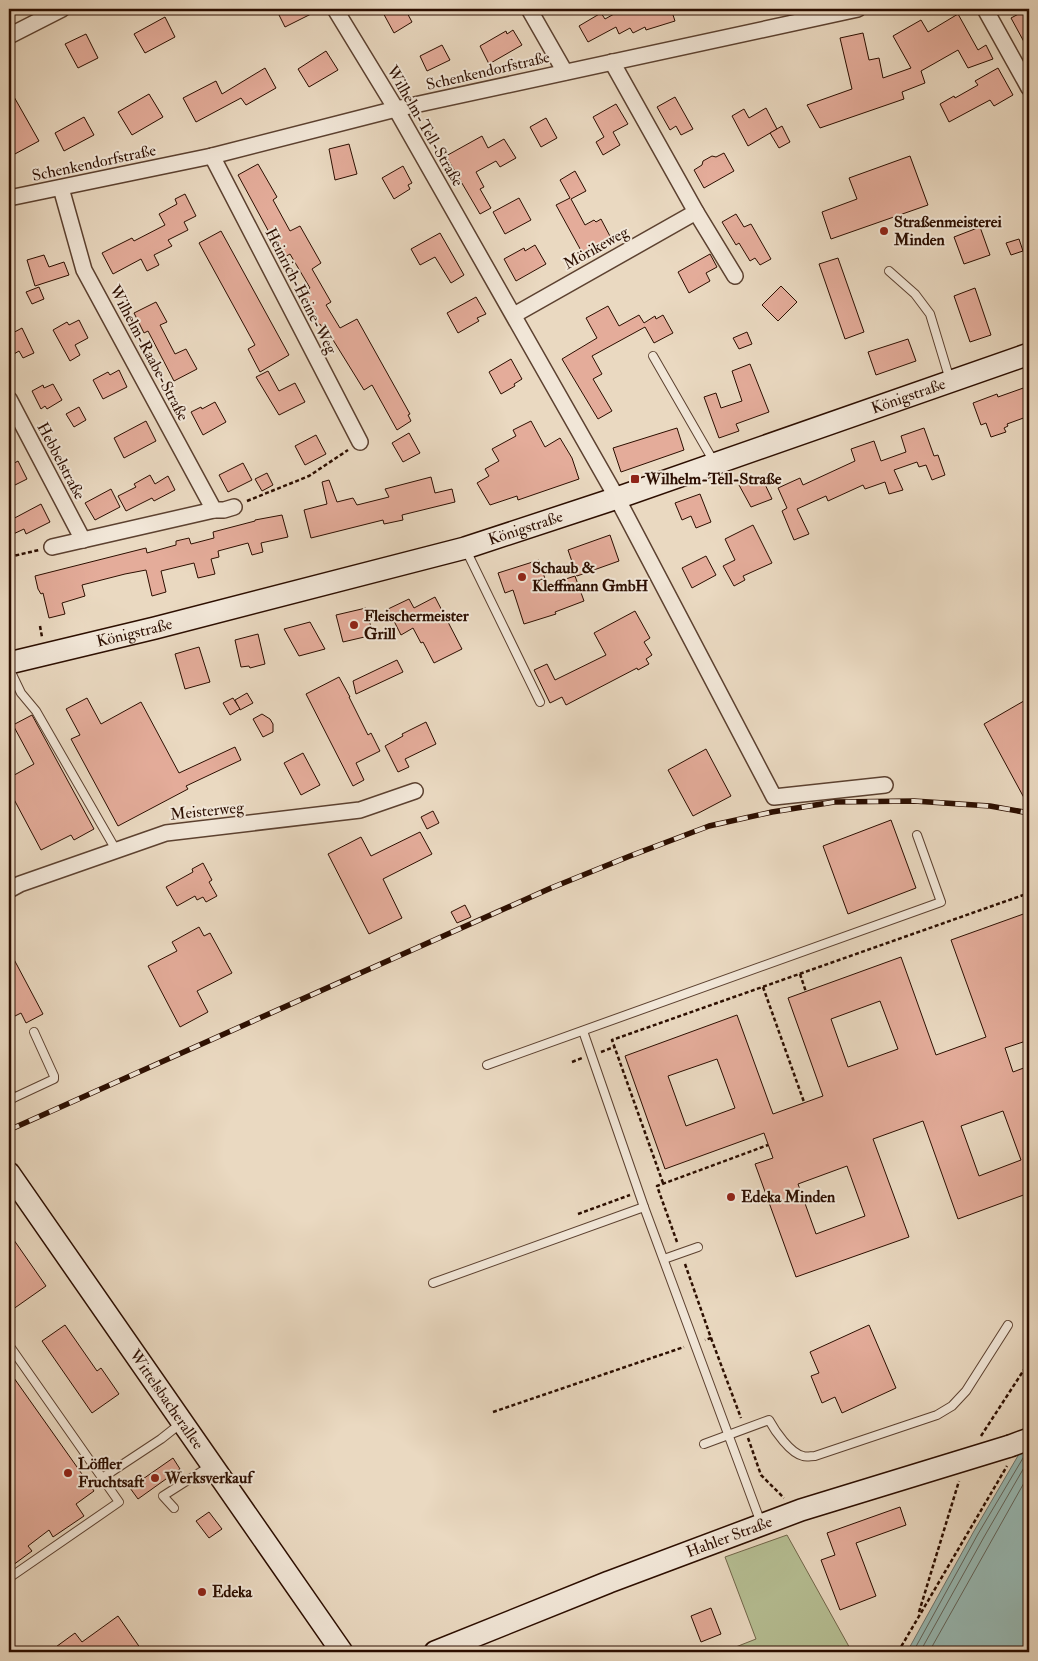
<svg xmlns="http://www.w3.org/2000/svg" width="1038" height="1661" viewBox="0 0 1038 1661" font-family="'IM FELL Double Pica',serif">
<rect width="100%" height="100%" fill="#ead9c1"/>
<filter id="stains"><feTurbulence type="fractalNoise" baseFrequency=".004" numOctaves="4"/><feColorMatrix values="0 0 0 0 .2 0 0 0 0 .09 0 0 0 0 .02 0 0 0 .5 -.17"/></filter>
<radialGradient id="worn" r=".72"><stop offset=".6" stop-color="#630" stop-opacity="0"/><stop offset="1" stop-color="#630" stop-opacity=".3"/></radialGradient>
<polygon fill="#b6bf94" stroke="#71664a" points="787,1535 852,1652 723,1652 756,1639 725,1557"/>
<polygon fill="#98bab5" stroke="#6d756d" points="1029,1437 1029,1652 907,1652 974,1531"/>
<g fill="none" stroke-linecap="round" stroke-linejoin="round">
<g stroke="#62645a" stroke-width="1">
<polyline points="913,1652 978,1534 1026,1453"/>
<polyline points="920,1652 984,1537 1029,1459"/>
<polyline points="929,1652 1029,1474"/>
</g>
</g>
<g fill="#e4ac9a" stroke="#2c0e00" fill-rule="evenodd">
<polygon points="276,9 321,9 285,27"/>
<polygon points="381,9 405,9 412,22 394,33"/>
<polygon points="623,9 671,9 675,21 646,30 645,27 633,33 630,28 619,34 616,27 588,42 579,26 601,13 605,19"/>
<polygon points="1028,9 1029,9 1029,51 1011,18"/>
<polygon points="958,14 978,50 986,45 993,59 968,68 958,50 921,71 925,83 902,92 904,99 820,128 807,105 852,89 840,38 863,33 869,60 879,58 883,78 911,68 893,36 921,20 928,32"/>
<polygon points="165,17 175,37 145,53 134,34"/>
<polygon points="513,30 522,45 489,64 480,46 506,31 507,34"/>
<polygon points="86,34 98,58 78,68 65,44"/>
<polygon points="442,45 450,60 427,71 420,56"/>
<polygon points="326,51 338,70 309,87 298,69"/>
<polygon points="265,68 276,88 246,105 241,98 196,122 183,98 216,81 222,94"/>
<polygon points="998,68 1013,95 994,106 990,100 949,122 940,104 954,96 955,98 978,85 975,81"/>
<polygon points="9,88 39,141 13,155 9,147"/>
<polygon points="149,94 163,117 132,135 118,112"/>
<polygon points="675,97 693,129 681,135 676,126 670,130 657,107"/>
<polygon points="616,104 628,124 613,132 620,145 603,155 596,142 604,137 593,117"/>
<polygon points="766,108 777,129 748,146 732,116 744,109 749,118"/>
<polygon points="84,117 94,135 64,151 55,133"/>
<polygon points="546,118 557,138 541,147 530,127"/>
<polygon points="782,126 790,142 779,148 770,133"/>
<polygon points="482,136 488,148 504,139 516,158 500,167 496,161 476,172 484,187 480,189 491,208 480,214 446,156"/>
<polygon points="349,144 357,174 335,180 329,149"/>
<polygon points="724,153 734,171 704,188 694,170 702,165 703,161 712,156 716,157"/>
<polygon points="910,156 928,205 831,239 822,212 857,199 849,178"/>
<polygon points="258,164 277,197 273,200 290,231 300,226 321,263 312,269 331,302 326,305 340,328 357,319 410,414 408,415 411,421 397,430 372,385 364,390 330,335 327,336 320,324 318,325 300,294 310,288 290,254 283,258 238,175"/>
<polygon points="403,166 412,183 408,185 410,189 394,199 382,178"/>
<polygon points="575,171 586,191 571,199 585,225 594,220 596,222 601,219 612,240 584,256 556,205 570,198 560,180"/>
<polygon points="185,194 196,216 184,222 188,230 168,240 172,246 154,255 159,265 147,271 141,259 113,274 102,253 132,238 134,241 165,225 159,214 177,204 175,199"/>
<polygon points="519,198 531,220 505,234 493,212"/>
<polygon points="736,214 744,227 751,224 771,259 760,265 755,258 750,261 739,243 736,245 722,222"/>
<polygon points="980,227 990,255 964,264 954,237"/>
<polygon points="221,231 289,355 260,372 248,349 255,345 199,243"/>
<polygon points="440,233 464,275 451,283 435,257 420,265 411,249"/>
<polygon points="1019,239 1023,251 1011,255 1006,243"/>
<polygon points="535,245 546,264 516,281 504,259 524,248 525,251"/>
<polygon points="710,254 717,267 706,273 710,281 689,293 678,272"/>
<polygon points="44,255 49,267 64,262 69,275 35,286 27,260"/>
<polygon points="838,258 864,332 845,339 819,264"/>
<polygon points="781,286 797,302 778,321 762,305"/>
<polygon points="39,287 44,299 32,304 26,292"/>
<polygon points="975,288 991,335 970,342 954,296"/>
<polygon points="476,297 486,314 477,318 479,321 458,333 447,313"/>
<polygon points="156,302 167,322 160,325 175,354 186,349 197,369 174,381 148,331 144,333 134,313"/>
<polygon points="608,306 619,326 639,315 644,323 655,316 656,319 663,315 673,333 654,343 645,327 592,356 602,374 593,379 612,411 598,419 562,359 597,338 586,318"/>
<polygon points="79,320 88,338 75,345 80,355 70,361 53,330 67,322 69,325"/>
<polygon points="22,328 34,353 23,358 19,351 9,357 9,335"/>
<polygon points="747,332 752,344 739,349 733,338"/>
<polygon points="908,339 916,361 876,375 868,352"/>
<polygon points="511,359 522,379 514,384 515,386 501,394 489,372"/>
<polygon points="750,364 769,412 736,424 739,431 719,438 704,397 716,393 721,408 742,401 732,371"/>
<polygon points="119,370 127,387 103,399 93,380 108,372 110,375"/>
<polygon points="268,371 279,391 295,383 305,402 279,415 256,377"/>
<polygon points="53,384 62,400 47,409 45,406 41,409 32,391 43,385 44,388"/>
<polygon points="1029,386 1029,416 1007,424 1008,426 1004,428 1006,432 991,437 986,423 981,425 973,403 997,394 998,397"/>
<polygon points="215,402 226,422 203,435 191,412 201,407 202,409"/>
<polygon points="79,407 86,420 74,427 66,414"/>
<polygon points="146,421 156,441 124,458 114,438"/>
<polygon points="531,421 545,447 560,438 572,458 579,479 518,500 517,496 490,505 477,483 489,476 485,469 499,461 492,449 516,436 513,430"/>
<polygon points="677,428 684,450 621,472 613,448"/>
<polygon points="924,428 934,456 938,455 945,475 932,480 926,465 919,467 917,462 894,470 903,490 889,494 885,482 865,489 863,485 828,501 826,496 797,509 809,534 794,540 782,511 787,508 778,488 800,478 803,485 855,461 851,449 874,441 881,461 906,452 901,436"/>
<polygon points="409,433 420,453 403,462 392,443"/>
<polygon points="316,435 326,454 305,465 295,446"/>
<polygon points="18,461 27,479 9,488 9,466"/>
<polygon points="243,463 252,480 228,492 219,475"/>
<polygon points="267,473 273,485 262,491 255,479"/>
<polygon points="150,475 155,484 168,476 175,490 154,501 152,498 126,511 118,496 136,487 134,484"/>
<polygon points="761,476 772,499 751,507 739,485"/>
<polygon points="431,477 435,493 452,489 455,502 402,515 403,520 384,524 383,520 311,538 304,510 327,504 322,482 329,480 337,502 353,498 357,505 389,497 385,489"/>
<polygon points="111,489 120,507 95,520 85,503"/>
<polygon points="700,494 711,522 696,528 691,516 682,520 675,503"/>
<polygon points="41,504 50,522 26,534 24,529 9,536 9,521"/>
<polygon points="282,515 288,537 261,543 263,552 252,555 248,543 218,551 219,557 211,559 215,574 198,578 194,563 161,571 166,592 152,596 146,570 125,574 82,585 85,596 62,603 65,614 49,618 43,593 41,594 38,589 35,576 146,548 147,553 176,545 176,541 189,538 191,544 214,538 213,532 255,521 255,520"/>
<polygon points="753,525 772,563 743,576 745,580 734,586 723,566 735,560 725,539"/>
<polygon points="610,535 619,561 577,576 568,550"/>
<polygon points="706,556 716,575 692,588 682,568"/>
<polygon points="539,560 547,585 575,576 584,601 555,612 556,614 524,624 513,590 505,593 498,573"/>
<polygon points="435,597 462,649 434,663 423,642 421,643 413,628 401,635 388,609 409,599 414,608"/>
<polygon points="366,608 373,635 343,642 336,615"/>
<polygon points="635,611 650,638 644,642 652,655 646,659 649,664 638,670 637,668 566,705 562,697 550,703 534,670 547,664 555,680 606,655 594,633"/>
<polygon points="310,622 325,649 299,656 284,629"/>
<polygon points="258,634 265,664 250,668 249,666 241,667 235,640"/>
<polygon points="199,647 210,682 185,689 175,654"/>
<polygon points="397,660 403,672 356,694 353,681"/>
<polygon points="339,677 350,697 349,697 368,735 371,733 380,751 356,763 364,780 353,786 306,694"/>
<polygon points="247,693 253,703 240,710 235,700"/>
<polygon points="87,698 101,724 141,702 179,773 235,747 241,760 186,786 188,789 118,826 71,739 80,735 66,709"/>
<polygon points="233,698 240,709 230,715 223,703"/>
<polygon points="1029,698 1029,807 984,724"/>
<polygon points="262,714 270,719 273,724 273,732 263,737 253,719"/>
<polygon points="32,715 94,829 74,840 71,835 41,850 9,790 9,778 34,764 13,725"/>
<polygon points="426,722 436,744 405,759 409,767 398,772 385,746 403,736 402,734"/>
<polygon points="706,749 731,796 693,816 668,770"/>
<polygon points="303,753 320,785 301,795 284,763"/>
<polygon points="433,811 439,823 427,829 421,817"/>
<polygon points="891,820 916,888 848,914 823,846"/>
<polygon points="420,832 432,854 383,879 402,918 369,934 328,854 361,837 371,856"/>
<polygon points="203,863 212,880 209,882 217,896 206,902 203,897 197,900 195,896 177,906 166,887 193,872 192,869"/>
<polygon points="465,905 471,917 457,923 451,912"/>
<path d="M1029,912V1040L1005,1048L1013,1072L1029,1066V1193L958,1219L923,1121L873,1139L909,1237L796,1277L755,1164L773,1158L764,1133L665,1169L625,1056L737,1015L773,1114L823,1096L788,998L901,957L936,1055L986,1037L951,940ZM880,1001L898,1049L848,1067L831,1019ZM717,1059L735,1108L686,1126L668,1076ZM1003,1111L1021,1160L979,1176L961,1126ZM847,1166L865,1216L816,1234L798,1184Z"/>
<polygon points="199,927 204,936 210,933 232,973 197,991 208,1012 180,1027 148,966 177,951 172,942"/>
<polygon points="9,950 43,1014 26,1023 21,1013 9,1019"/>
<polygon points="9,1233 46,1286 9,1312"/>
<polygon points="65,1325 97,1371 101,1368 119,1394 92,1413 42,1341"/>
<polygon points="869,1325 896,1388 842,1413 835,1397 822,1403 811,1376 819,1373 810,1352"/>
<polygon points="9,1371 94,1491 76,1504 84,1516 53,1537 49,1530 28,1546 32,1551 9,1568"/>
<polygon points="173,1458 180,1469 138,1499 130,1488"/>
<polygon points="900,1507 906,1525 856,1543 876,1596 840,1610 821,1560 835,1555 827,1533"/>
<polygon points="209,1512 222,1529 209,1538 196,1521"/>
<polygon points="711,1608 721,1634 701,1642 691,1616"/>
<polygon points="118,1616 143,1652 49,1652 75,1633 82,1642"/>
</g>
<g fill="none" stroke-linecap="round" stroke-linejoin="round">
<defs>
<g id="lane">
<polyline points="889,271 915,294 930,314 950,380"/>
<polyline points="653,356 714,462"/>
<polyline points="466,550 540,702"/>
<polyline points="9,668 21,693 36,711 116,850"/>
<polyline points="583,1031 644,1207 761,1523"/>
<polyline points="487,1065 941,902 917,835"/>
<polyline points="9,1089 13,1098"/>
<polyline points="9,1100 54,1079 54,1076 34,1032"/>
<polyline points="664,1259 698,1247"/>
<polyline points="433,1283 644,1207"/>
<polyline points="9,1345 119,1502 9,1578"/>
<path d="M704,1444L769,1420C775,1431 790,1453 803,1456C806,1457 811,1456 815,1456L937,1415L952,1406L966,1391L1008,1325"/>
<polyline points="102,1478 161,1439 180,1424"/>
<polyline points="174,1508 163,1496 210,1466"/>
</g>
<g id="street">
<polyline points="335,9 396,109 617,498 774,797 885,785"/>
<polyline points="529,9 565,72"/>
<polyline points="985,9 1029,88"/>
<polyline points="9,36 62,9"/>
<polyline points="612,62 696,212 735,276"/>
<polyline points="212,156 360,442"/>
<polyline points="61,188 84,270 214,510 224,510 234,507"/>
<polyline points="9,198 212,156 396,109 858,9"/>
<polyline points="514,315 696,212"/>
<polyline points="9,399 83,540"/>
<polyline points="52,547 214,510"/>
<polyline points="9,890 20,884 166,833 360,810 415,791"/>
</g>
<g id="secondary">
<path id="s1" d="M9,663L155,628L465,548L617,498L1029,354"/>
<path id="s2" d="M9,1173L342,1652"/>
<path id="s3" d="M435,1652L609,1582L801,1510L1010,1446"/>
</g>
</defs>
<use href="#lane" stroke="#5c4130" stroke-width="10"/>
<use href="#street" stroke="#5c4130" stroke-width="18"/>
<use href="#secondary" stroke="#2c0e00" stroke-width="24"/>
<g stroke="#2c0e00" stroke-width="2.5" stroke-dasharray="4 2.5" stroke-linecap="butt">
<polyline points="247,501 309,476 348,450"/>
<polyline points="9,557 39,550"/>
<polyline points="40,626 42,637"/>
<polyline points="800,974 806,992"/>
<polyline points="763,987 804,1102"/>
<polyline points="601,1052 614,1047"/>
<polyline points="572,1062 582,1058"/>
<polyline points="663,1183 612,1040 1029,893"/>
<polyline points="578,1214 630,1195"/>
<polyline points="677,1242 657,1186 768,1145"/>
<polyline points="685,1264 711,1338 705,1340"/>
<polyline points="711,1338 741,1418"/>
<polyline points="493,1412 684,1347"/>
<polyline points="981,1436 1029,1362"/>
<polyline points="748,1438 761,1475 784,1498"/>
<polyline points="919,1612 959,1481"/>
<polyline points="898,1652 1007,1466"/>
</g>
<use href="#lane" stroke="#f1e6d7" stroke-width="8"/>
<use href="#street" stroke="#f1e6d7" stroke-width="15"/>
<use href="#secondary" stroke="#f1e6d7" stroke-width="21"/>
<defs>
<polyline id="rail" points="9,1130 551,888 630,856 709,826 772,812 834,802 914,801 990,806 1029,813"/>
</defs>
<use href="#rail" stroke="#2c0e00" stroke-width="5.5"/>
<use href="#rail" stroke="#f1e6d7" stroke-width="4" stroke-dasharray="11" stroke-linecap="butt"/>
<defs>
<polyline id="secondary-bridge" points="1010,1446 1029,1439"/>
</defs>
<use href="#secondary-bridge" stroke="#2c0e00" stroke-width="24" stroke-linecap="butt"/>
<use href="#secondary-bridge" stroke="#f1e6d7" stroke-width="21"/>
</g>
<g fill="#8f2418" stroke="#f1e6d7" stroke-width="2">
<circle cx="884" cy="231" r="5"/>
<rect x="630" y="474" width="10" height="10" rx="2.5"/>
<circle cx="522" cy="577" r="5"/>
<circle cx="354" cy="625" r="5"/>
<circle cx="731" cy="1197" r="5"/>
<circle cx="68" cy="1473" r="5"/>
<circle cx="155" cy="1478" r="5"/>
<circle cx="202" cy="1592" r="5"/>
</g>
<g text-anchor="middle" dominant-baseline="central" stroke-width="4" stroke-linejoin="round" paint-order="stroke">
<g font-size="16" fill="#2c0e00" stroke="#f1e6d7">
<text transform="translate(488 71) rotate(-13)">Schenkendorfstraße</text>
<text transform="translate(425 126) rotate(60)">Wilhelm-Tell-Straße</text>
<text transform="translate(94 163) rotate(-12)">Schenkendorfstraße</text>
<text transform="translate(596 248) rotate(-29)">Mörikeweg</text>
<text transform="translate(301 291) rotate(63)">Heinrich-Heine-Weg</text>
<text transform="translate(149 353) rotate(62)">Wilhelm-Raabe-Straße</text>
<text stroke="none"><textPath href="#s1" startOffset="939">Königstraße</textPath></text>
<text transform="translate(61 461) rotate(62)">Hebbelstraße</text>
<text stroke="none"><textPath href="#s1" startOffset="534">Königstraße</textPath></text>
<text stroke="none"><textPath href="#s1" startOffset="129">Königstraße</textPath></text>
<text transform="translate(207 811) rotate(-6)">Meisterweg</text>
<text stroke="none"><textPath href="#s2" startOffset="276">Wittelsbacherallee</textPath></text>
<text stroke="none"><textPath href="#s3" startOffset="316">Hahler Straße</textPath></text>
</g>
<g font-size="16" font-weight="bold" fill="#2c0e00" stroke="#f1e6d7" text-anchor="start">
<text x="894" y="222">Straßenmeisterei<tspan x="894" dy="18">Minden</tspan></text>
<text x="645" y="479">Wilhelm-Tell-Straße</text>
<text x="532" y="568">Schaub &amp;<tspan x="532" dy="18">Kleffmann GmbH</tspan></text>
<text x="364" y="616">Fleischermeister<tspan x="364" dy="18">Grill</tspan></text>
<text x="741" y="1197">Edeka Minden</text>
<text x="78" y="1464">Löffler<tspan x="78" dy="18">Fruchtsaft</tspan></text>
<text x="165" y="1478">Werksverkauf</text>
<text x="212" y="1592">Edeka</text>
</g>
</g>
<rect width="1038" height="1661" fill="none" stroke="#ead9c1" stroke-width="30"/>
<rect x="10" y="10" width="1018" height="1641" fill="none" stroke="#2c0e00" stroke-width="2.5"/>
<rect x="15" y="15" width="1008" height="1631" fill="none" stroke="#2c0e00"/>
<rect width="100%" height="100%" filter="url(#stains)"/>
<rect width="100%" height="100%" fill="url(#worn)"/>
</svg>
